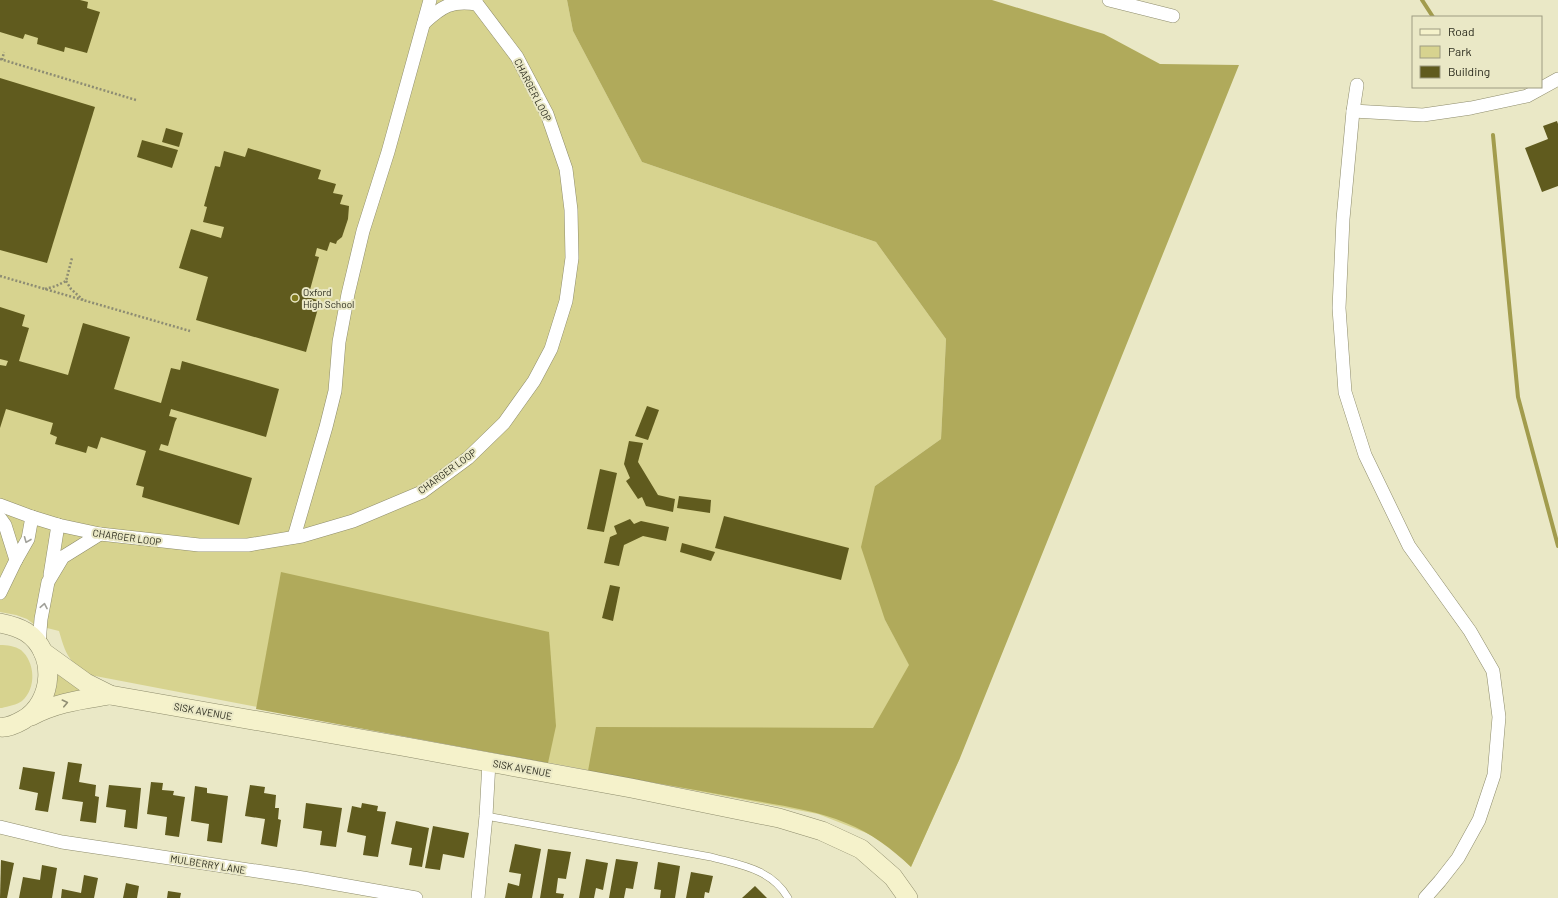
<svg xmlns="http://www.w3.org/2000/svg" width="1558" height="898" viewBox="0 0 1558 898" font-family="Barlow,sans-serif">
<rect width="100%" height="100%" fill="#eae8c6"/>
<g fill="#d7d38f">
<path d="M0,0H567L573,31L642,162L876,242L946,339L941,439L875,486L885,620L960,758L911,867L892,848L869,834L818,814L90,675C68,661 66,655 59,631L35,625L27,619L16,615L0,612Z"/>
<path d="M0,645C7,645 15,646 21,650C35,662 37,688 22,701C17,705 8,706 2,708H0Z"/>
<polygon points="51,668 88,691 46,698"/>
</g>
<g fill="#b0aa5b">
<path d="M567,0H992L1104,34L1160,64L1239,65L960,758L911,867C892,849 871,833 846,823C813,809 776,805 740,798C690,789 639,780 588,771L596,727L873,728L909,665L885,620L861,547L875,486L941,439L946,339L876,242L642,162L573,31Z"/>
<polygon points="281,572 549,632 556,726 548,763 256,709"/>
</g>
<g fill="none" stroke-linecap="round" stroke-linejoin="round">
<g stroke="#a29c4d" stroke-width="4">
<polyline points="1422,0 1433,17"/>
<polyline points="1493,135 1518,397 1558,546"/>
</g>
</g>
<g fill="#605b1e">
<polygon points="0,0 80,0 88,2 87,8 100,12 87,53 65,47 64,52 37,44 38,38 25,34 23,39 0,32"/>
<polygon points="0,78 95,107 47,263 0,250"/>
<polygon points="1557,121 1558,124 1558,186 1542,192 1525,148 1548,139 1543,126"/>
<polygon points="166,128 183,133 179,147 162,142"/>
<polygon points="142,140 178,150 172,168 137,157"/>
<polygon points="248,148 321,170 318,179 336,184 333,193 343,195 340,204 349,206 348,219 342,237 337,241 336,244 330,242 327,251 317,248 315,256 319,257 308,297 320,301 306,352 196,320 208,277 179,268 191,229 221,238 224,227 203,222 207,207 204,206 215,166 220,167 224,151 245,157"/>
<polygon points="0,307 25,315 22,326 29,328 19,361 68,375 83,323 130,337 114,389 161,403 171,368 180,370 182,361 279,389 266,437 171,409 169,416 177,418 175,422 168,446 161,444 159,450 252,478 239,525 142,497 144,487 136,485 146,451 101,437 97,449 88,446 86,453 62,446 55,444 57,437 50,434 53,423 6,409 0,428 0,365 6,366 8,361 0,359"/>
<polygon points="647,406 659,410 648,440 635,436"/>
<polygon points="629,441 643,443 638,462 658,495 675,499 673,512 646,506 642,497 638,499 626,481 630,478 624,464"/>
<polygon points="600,469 617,473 604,532 587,529"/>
<polygon points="679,496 711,500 710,513 677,508"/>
<polygon points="724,516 849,548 841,580 715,548"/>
<polygon points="630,519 634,524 641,521 669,527 666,541 643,536 624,545 619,566 604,563 610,537 617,534 614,526"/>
<polygon points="682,543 715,552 711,561 680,552"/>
<polygon points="610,585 620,587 613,621 602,618"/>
<polygon points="68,762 82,764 79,782 96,785 95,796 99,797 96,823 80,821 83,802 62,799"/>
<polygon points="23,767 55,772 48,812 35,810 38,793 19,789"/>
<polygon points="151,782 163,783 162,790 174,791 173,795 185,797 179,837 165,835 167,817 147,814"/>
<polygon points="109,785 141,788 137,829 124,827 126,810 106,807"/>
<polygon points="250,785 265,787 264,793 276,795 275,808 279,808 278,819 281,820 277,847 261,844 265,819 245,816"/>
<polygon points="195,786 207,788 207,793 228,796 222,843 207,841 209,824 191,821"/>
<polygon points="306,803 342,808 336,847 320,845 322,831 303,828"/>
<polygon points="362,803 378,806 377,811 386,812 378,857 363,855 366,836 347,832 352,806 361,808"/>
<polygon points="396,821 429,828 422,867 409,865 412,848 391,844"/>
<polygon points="433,826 469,833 464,858 443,854 440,870 425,868"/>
<polygon points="515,844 541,849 532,898 505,898 508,883 519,886 521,874 509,872"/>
<polygon points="548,849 571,852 566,879 558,878 556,893 564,894 563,898 540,898"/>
<polygon points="586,859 608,863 603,890 596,888 594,898 579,898"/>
<polygon points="616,859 638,862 633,889 626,888 624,898 609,898"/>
<polygon points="1,860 14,863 7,898 0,898"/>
<polygon points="658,862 680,866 675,898 660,898 661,890 654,889"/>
<polygon points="42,865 57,868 52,898 19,898 23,877 40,880"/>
<polygon points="691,872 713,876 709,893 705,892 704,898 686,898"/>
<polygon points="84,875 98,878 94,898 61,898 62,889 81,893"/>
<polygon points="126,883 139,886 137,898 123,898"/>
<polygon points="755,886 767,898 742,898"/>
<polygon points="168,891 181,893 180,898 167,898"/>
</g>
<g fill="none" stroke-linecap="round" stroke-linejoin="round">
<defs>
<path id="lane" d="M486,816L711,857C740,865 772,869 788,898"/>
<g id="street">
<polyline points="1109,0 1173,16"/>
<path d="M424,23C442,6 452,0 477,4"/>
<polyline points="1357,85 1353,111 1343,219 1339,308 1345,392 1365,455 1409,546 1470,631 1493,671 1499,717 1494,775 1479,820 1458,858 1440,881 1425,898"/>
<polyline points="1353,111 1423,115 1471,108 1527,96 1558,79"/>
<polyline points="0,505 32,517 58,525 100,534 199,545 248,545 302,536 353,521 422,492 468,458 504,423 534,381 551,349 566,301 572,258 571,210 566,169 547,114 517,57 474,0"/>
<polyline points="0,518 5,525 16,560 0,593"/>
<polyline points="294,537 326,427 335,391 339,342 348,294 363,231 388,152 430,0"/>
<polyline points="16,560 28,539 32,517"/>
<polyline points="50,575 58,525"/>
<polyline points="39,644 41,619 48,582 63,557 100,534"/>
<polyline points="0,827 62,842 303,878 416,898"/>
<polyline points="478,898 486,816 489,762"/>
</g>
<g id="secondary">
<path d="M0,623C10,625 18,627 26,632C57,652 54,702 23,720C16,724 8,728 0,727"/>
<polyline points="43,652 86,683 110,695 407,747 631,788 779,818 822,831 861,849 893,877 908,898"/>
<path d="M31,716C58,702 80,700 110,695"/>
</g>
</defs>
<use href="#lane" stroke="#8e8c6c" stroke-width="8"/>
<use href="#street" stroke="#8e8c6c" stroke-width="14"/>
<use href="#secondary" stroke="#8e8c6c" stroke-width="20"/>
<g stroke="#8d8c73" stroke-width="2.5" stroke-dasharray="2 2" stroke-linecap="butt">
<polyline points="0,59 136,100"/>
<polyline points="2,60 4,52"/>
<polyline points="0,276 190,331"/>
<polyline points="66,281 71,289 83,300"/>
<polyline points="45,289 56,286 66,281 72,258"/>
</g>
<use href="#lane" stroke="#fff" stroke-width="7"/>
<use href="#street" stroke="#fff" stroke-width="13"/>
<use href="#secondary" stroke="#f5f2cb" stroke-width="19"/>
</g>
<defs><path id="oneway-chevron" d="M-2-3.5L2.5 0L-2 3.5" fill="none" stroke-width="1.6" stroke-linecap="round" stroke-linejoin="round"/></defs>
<g stroke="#a0a099">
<use href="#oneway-chevron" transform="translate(27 540) rotate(112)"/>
<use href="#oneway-chevron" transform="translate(44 606) rotate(-79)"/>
</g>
<use stroke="#908e74" href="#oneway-chevron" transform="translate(65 703) rotate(-13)"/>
<circle fill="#807a1f" stroke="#eae8c6" stroke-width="1.5" cx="295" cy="298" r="4"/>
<g text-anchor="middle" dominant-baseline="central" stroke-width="4" stroke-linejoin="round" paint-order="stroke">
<g font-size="10" fill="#2b2b1d" stroke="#eae8c6">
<text transform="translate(533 90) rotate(63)">CHARGER LOOP</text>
<text transform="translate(447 471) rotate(-36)">CHARGER LOOP</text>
<text transform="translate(127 537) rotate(8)">CHARGER LOOP</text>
<text transform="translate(203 711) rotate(10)">SISK AVENUE</text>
<text transform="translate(522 768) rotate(10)">SISK AVENUE</text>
<text transform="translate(208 864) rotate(9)">MULBERRY LANE</text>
</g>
<g font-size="10" fill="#2b2b1d" stroke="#eae8c6" text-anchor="start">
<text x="303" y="292">Oxford<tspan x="303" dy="12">High School</tspan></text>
</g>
</g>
<rect x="1412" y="16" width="130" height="72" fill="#eae8c6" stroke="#9e9c82"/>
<rect x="1420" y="29" width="20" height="6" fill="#f5f2cb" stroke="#9e9c82"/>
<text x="1448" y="36" font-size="12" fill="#2b2b1d">Road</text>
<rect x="1420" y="46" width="20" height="12" fill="#d7d38f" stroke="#9e9c82"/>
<text x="1448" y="56" font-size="12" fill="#2b2b1d">Park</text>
<rect x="1420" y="66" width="20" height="12" fill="#605b1e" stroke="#9e9c82"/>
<text x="1448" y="76" font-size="12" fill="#2b2b1d">Building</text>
</svg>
